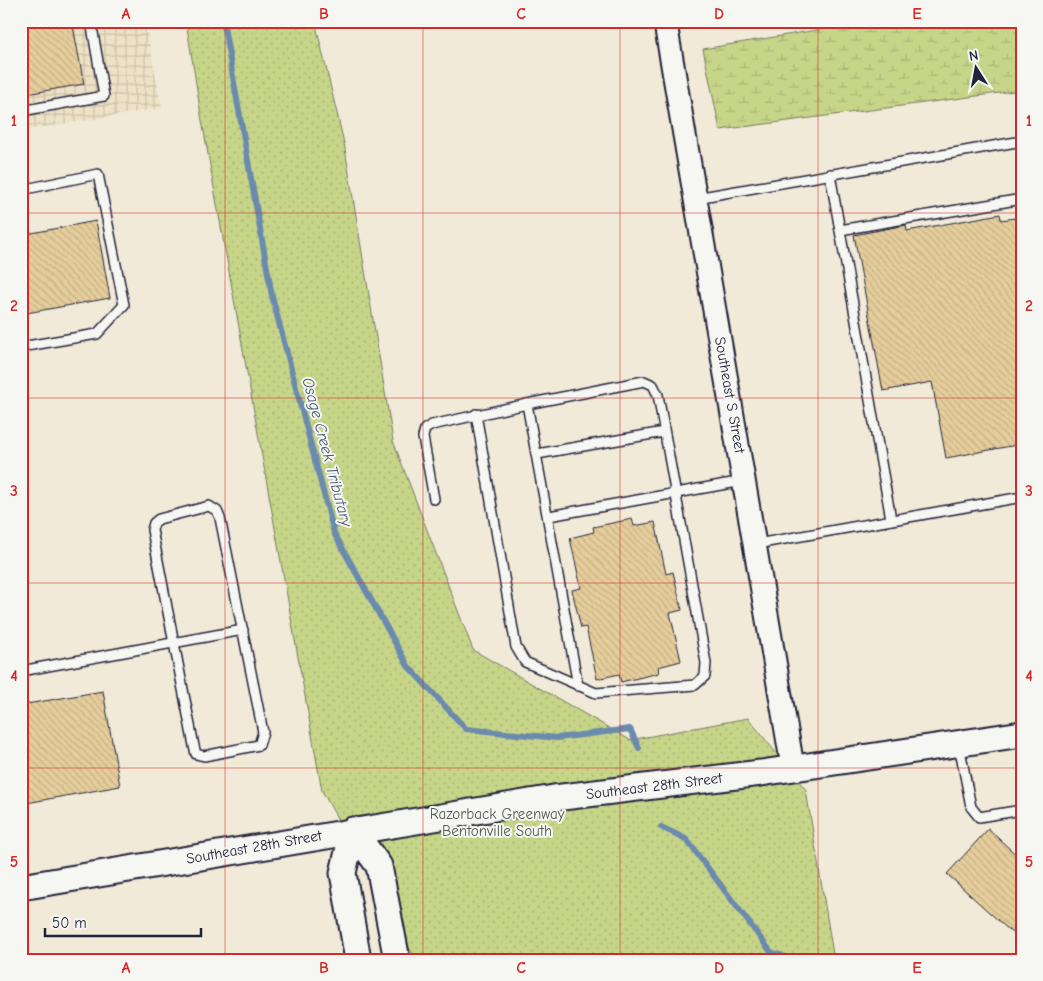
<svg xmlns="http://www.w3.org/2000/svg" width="1043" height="981" viewBox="0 0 1043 981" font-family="'Comic Neue',sans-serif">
<defs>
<pattern id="industrial-grid" width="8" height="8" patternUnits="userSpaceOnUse" patternTransform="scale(1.25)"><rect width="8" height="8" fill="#eee2c6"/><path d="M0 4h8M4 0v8" fill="none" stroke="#ccc2ab"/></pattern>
<pattern id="green-dots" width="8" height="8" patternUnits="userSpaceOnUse" patternTransform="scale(1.25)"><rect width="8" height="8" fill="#c7d589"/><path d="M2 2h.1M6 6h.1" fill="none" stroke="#abb777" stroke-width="1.8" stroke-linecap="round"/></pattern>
<pattern id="wetland-marsh" width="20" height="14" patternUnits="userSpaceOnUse" patternTransform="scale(1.25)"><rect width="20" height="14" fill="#c7d589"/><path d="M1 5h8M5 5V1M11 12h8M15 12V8" fill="none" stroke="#abb777"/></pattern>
<pattern id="building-back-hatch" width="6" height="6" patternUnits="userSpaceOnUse" patternTransform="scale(1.25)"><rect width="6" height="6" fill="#e6ce9c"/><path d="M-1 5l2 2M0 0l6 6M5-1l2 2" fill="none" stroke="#c5b187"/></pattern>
</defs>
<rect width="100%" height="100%" fill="#f1ead8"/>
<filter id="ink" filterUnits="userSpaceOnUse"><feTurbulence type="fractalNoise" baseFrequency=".02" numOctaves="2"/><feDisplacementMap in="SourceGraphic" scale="10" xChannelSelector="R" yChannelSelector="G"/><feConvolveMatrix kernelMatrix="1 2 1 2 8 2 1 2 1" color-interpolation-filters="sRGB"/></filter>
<g filter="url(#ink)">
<polygon fill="url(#industrial-grid)" points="21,21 145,21 162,108 21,131"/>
<polygon fill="url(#green-dots)" stroke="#747c62" points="186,21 315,21 344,143 393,441 473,650 630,740 748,718 806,790 834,960 416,960 322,791 201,115"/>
<polygon fill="url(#wetland-marsh)" stroke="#747c62" points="870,21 1022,21 1022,90 720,130 703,49"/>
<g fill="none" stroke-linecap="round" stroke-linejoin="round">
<g stroke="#6b8aae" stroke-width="6">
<polyline points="223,21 272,296 334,533 408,666 466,729 557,738 630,729 639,748"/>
<polyline points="661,827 686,839 771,952 794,960"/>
</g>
</g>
<g fill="url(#building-back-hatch)" stroke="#22223b">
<polygon points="21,21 72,21 84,84 21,95"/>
<polygon points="1000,214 1001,220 1022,217 1022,444 946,458 932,382 883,391 854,235 906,225 907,231"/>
<polygon points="96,221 110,298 21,314 21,235"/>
<polygon points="632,519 634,526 655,522 666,574 673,572 682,610 670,613 681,661 658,667 659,673 621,682 619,674 597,679 586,627 581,628 572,590 581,588 570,538 594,532 593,527"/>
<polygon points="103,691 120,786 21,804 21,705"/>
<polygon points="988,829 1022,860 1022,942 947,874"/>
</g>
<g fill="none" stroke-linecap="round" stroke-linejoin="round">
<defs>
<g id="service">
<polyline points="21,111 104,96 91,21"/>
<polyline points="830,174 891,519"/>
<polyline points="21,190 98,174 124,305 97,334 21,347"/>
<polyline points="696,198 1022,141"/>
<polyline points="840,230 1022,199"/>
<polyline points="476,414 516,647 525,662 596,693 695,685 705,676 706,663 658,395 653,385 644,381 527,404 578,686"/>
<polyline points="537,454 664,432"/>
<polyline points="434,499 423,437 425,429 432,425 527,404"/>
<polygon points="209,506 217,511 220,518 263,732 259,745 204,756 196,754 194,746 152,530 154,523 159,519"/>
<polyline points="549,516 743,481"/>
<polyline points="756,544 1022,497"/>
<polyline points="21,671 243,630"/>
<polyline points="959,744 971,807 979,817 1022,810"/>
</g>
<polyline id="tertiary" points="665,21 793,769"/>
<g id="secondary">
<polyline points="353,830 379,866 397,960"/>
<polyline points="353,830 343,873 358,960"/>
<polyline points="21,887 554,798 761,773 1022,734"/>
</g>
</defs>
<use href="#service" stroke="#22223b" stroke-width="12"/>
<use href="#tertiary" stroke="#22223b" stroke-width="26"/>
<use href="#secondary" stroke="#22223b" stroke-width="29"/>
<use href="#service" stroke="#f6f6f2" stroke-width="9"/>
<use href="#tertiary" stroke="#f6f6f2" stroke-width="22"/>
<use href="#secondary" stroke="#f6f6f2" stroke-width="25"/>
</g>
</g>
<path fill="none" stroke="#d62828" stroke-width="1" stroke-opacity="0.55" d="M225,21V960M423,21V960M620,21V960M818,21V960M21,213H1022M21,398H1022M21,583H1022M21,768H1022"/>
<g text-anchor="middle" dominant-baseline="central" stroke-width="4" stroke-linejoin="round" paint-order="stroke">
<g font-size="15" fill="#22223b" stroke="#f6f6f2">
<text transform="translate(730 395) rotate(80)">Southeast S Street</text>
<text transform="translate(654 786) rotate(-7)">Southeast 28th Street</text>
<text transform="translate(254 847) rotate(-10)">Southeast 28th Street</text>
</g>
<g font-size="15" fill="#545852" stroke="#f6f6f2">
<text x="497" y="814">Razorback Greenway<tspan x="497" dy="17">Bentonville South</tspan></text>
</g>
<g font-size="16" font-style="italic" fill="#465674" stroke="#f6f6f2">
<text transform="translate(327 452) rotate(75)">Osage Creek Tributary</text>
</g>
</g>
<rect width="1043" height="981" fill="none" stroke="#f6f6f2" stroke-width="55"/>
<g transform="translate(976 68) rotate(349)" stroke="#f6f6f2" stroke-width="4" paint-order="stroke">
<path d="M0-4L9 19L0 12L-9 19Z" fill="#22223b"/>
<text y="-8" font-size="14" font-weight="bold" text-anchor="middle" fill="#22223b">N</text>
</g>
<path d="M45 928v8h156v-8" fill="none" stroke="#22223b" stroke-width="2.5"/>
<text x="52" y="928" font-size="15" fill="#22223b" stroke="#f6f6f2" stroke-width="4" paint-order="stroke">50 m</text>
<rect x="28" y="28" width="988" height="926" fill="none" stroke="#d62828" stroke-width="2"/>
<g font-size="16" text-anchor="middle" font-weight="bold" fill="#d62828">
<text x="126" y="19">A</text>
<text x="324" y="19">B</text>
<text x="521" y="19">C</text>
<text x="719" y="19">D</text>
<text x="917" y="19">E</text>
<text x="14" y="126">1</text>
<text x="1029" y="126">1</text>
<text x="14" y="311">2</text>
<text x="1029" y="311">2</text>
<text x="14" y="496">3</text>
<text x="1029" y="496">3</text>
<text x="14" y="681">4</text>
<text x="1029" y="681">4</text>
<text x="14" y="867">5</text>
<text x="1029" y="867">5</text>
<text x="126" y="973">A</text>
<text x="324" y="973">B</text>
<text x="521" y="973">C</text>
<text x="719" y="973">D</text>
<text x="917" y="973">E</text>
</g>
</svg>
